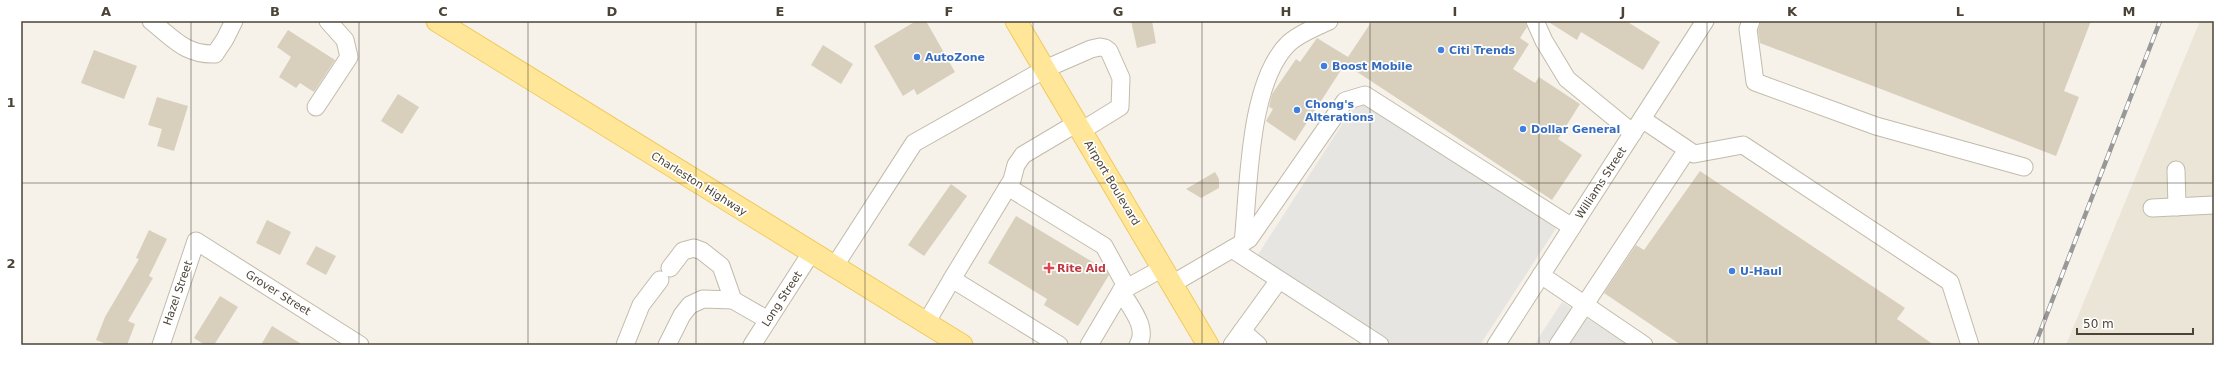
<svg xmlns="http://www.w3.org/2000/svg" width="2235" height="366" viewBox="0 0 2235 366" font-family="'DejaVu Sans',sans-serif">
<rect width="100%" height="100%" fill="#f6f2e9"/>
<polygon fill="#eae5d6" points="2200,21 2214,21 2214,345 2066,345"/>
<g fill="#e7e5e1">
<polygon points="1359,98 1557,227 1480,345 1393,345 1257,256"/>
<polygon points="1562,302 1628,345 1534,345"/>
</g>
<g fill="#d9cfbd">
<polygon points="916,21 926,21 955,72 917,95 914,89 903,96 874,46"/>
<polygon points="1131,21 1152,21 1156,43 1137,48"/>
<polygon points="1372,21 1525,21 1527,27 1520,38 1529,44 1513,69 1535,83 1539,77 1580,104 1558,139 1582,155 1552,200 1345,64 1295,141 1266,121 1273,109 1269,107 1272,94 1296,59 1300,62 1317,38 1348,57"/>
<polygon points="1547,21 1626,21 1660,42 1643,70 1581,32 1577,40"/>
<polygon points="1761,21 2091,21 2064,91 2079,97 2056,156 1760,43 1758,30"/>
<polygon points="288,30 335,60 314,92 300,83 296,88 279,77 291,57 277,47"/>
<polygon points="823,45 853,64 841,84 811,65"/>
<polygon points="94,50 137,66 124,99 81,83"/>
<polygon points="398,94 419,107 402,134 381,121"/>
<polygon points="157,97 188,106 174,151 157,146 162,129 148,125"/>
<polygon points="1700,171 1905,308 1897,319 1934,345 1681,345 1604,293 1636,245 1644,250"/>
<polygon points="1215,172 1219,179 1219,188 1201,198 1186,189"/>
<polygon points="951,184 967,196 924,256 908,245"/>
<polygon points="1016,216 1106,270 1109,275 1078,326 1044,305 1047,299 988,263"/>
<polygon points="267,220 291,232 280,255 256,243"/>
<polygon points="149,230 167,239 149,276 153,278 128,321 135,324 127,345 109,345 96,340 105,317 139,259 136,258"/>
<polygon points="316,246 336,256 326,275 306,264"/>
<polygon points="220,296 238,307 214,345 205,345 194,338"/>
<polygon points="272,326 303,345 261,345"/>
</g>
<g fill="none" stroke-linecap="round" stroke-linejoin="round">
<defs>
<g id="minor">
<path d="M151,21C173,38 185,55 215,54L225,39L234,21"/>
<polyline points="1535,21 1544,41 1567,79 1633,133"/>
<polyline points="1751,21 1748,29 1755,82 1876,126 2024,167"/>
<polyline points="316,107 349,57 345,40 328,21"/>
<polyline points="1642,119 1694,154 1743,145 1950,282 1970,345"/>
<polyline points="2176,170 2177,207"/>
<polyline points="1008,187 1104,246 1127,288"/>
<polyline points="2152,208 2214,205"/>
<path d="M1243,243C1249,188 1248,82 1289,43C1300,33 1316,27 1329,21"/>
<polyline points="1232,249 1380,345"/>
<polyline points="834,267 914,143 1045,69 1091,49 1100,47 1105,48 1109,51 1121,78 1120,107 1081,131"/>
<polyline points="670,268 683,251 694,248 702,251 721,266 733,300"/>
<polyline points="1541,275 1644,345"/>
<polyline points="1172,284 1249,239 1345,101 1365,95 1572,227"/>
<path d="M1121,291C1130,307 1149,328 1138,345"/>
<polyline points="926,323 952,279"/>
<polyline points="1242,331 1258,345"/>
<polyline points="161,345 196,241 360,345"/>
<polyline points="625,345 641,305 660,280"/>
<polyline points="667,345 682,315 690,305 703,299 733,300 768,320"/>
<polyline points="752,345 811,253"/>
<polyline points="1059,345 952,279 1012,180 1016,165 1023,155 1077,123"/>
<polyline points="1089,345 1121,291 1163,268"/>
<polyline points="1232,345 1279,280"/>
<polyline points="1496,345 1705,21"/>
<polyline points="1558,345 1687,150"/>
</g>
<g id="major">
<polyline points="437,21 962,345"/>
<polyline points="1016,21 1208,345"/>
</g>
</defs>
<use href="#minor" stroke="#c3bbaa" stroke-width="19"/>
<use href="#major" stroke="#f0ca5d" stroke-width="23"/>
<use href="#minor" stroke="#fff" stroke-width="17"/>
<use href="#major" stroke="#ffe699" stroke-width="21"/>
<defs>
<polyline id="rail" points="2035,345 2160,21"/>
</defs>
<use href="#rail" stroke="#989898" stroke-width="4.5"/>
<use href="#rail" stroke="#fff" stroke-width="3" stroke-dasharray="9" stroke-linecap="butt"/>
</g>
<path fill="none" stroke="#4b4336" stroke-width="1" stroke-opacity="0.55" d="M191,21V345M359,21V345M528,21V345M696,21V345M865,21V345M1033,21V345M1202,21V345M1370,21V345M1539,21V345M1707,21V345M1876,21V345M2044,21V345M21,183H2214"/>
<g fill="#3f7fe0" stroke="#fff" stroke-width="1.5">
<circle cx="1441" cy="50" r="4"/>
<circle cx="917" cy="57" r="4"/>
<circle cx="1324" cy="66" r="4"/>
<circle cx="1297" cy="110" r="4"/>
<circle cx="1523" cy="129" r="4"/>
<circle cx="1732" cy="271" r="4"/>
</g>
<path fill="#e0444e" stroke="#fff" stroke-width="1.5" d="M1047 262h4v4h4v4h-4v4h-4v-4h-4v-4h4z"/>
<g text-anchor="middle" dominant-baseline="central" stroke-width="3.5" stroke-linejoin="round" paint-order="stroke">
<g font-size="11" font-weight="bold" fill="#366cbe" stroke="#fff" text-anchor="start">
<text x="1449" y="50">Citi Trends</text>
<text x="925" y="57">AutoZone</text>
<text x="1332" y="66">Boost Mobile</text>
<text x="1305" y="104">Chong's<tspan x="1305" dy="13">Alterations</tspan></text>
<text x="1531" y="129">Dollar General</text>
<text x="1740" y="271">U-Haul</text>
</g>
<g font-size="11" fill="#4b4336" stroke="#fff">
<text transform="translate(1112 183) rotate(59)">Airport Boulevard</text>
<text transform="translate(1601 183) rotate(-57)">Williams Street</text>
<text transform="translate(699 184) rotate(32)">Charleston Highway</text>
<text transform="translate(178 293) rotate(-71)">Hazel Street</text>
<text transform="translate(278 293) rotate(32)">Grover Street</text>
<text transform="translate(782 299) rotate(-57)">Long Street</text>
</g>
<g font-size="11" font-weight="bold" fill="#be3a42" stroke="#fff" text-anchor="start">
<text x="1057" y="268">Rite Aid</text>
</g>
</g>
<rect width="2235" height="366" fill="none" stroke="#ffffff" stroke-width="44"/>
<path d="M2077 328v6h116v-6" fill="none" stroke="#4b4336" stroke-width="2"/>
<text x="2083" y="328" font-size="12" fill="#4b4336" stroke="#ffffff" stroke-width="3" paint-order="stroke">50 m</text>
<rect x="22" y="22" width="2191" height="322" fill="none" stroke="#4b4336" stroke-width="1.5"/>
<g font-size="13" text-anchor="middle" font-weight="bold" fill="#4b4336">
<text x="106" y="16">A</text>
<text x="275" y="16">B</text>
<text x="443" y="16">C</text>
<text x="612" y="16">D</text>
<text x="780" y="16">E</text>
<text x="949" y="16">F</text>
<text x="1118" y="16">G</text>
<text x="1286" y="16">H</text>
<text x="1455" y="16">I</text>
<text x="1623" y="16">J</text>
<text x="1792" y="16">K</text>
<text x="1960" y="16">L</text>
<text x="2129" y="16">M</text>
<text x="11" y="107">1</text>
<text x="11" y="268">2</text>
</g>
</svg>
